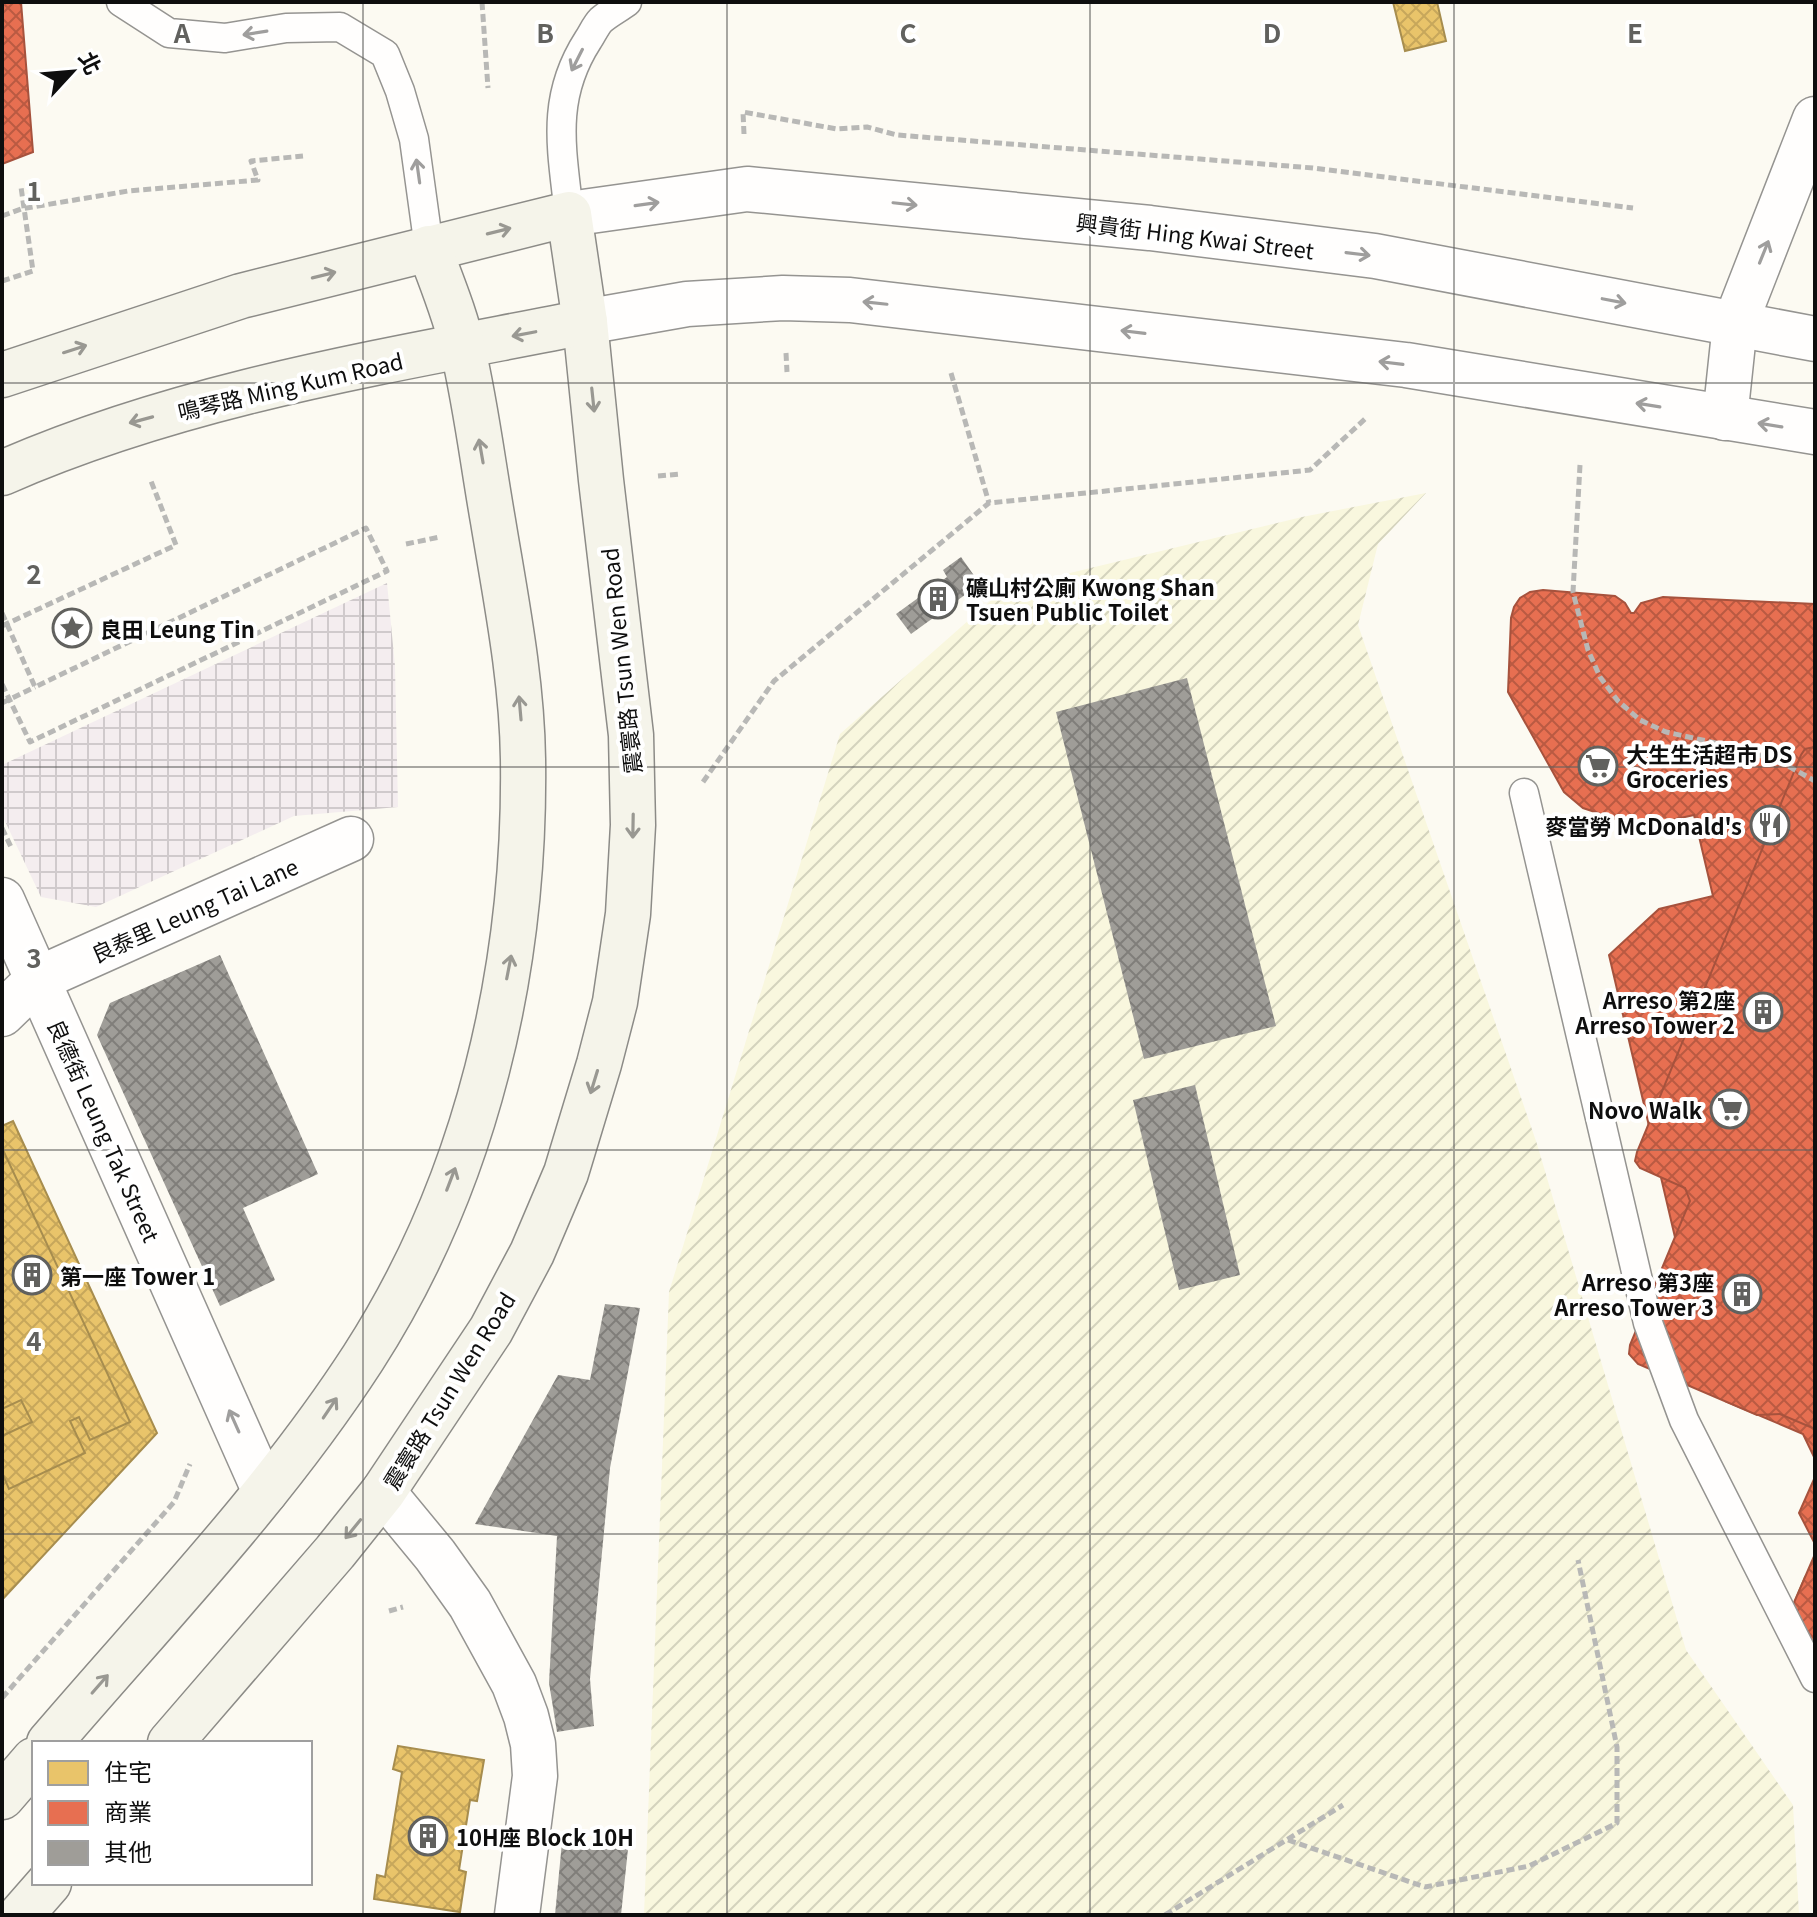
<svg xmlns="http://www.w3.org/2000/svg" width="1817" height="1917" viewBox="0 0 1817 1917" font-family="Georgia,'Noto Sans TC',serif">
<defs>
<pattern id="industrial-grid" width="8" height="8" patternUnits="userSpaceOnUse" patternTransform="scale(2)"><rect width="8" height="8" fill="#f4edef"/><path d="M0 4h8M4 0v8" fill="none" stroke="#d0cacc"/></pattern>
<pattern id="farmland-furrows" width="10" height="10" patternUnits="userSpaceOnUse" patternTransform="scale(2)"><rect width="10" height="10" fill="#f9f7de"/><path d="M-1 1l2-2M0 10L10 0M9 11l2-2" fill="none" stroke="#d4d3bd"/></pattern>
<pattern id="homes-cross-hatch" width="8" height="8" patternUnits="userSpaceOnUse" patternTransform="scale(2)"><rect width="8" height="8" fill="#e9c46a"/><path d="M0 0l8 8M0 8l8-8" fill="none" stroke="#c7a75b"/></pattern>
<pattern id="shops-cross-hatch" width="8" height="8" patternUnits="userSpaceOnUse" patternTransform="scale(2)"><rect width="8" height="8" fill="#e76f51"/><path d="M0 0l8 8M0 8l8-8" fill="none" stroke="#ba5a42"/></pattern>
<pattern id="building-cross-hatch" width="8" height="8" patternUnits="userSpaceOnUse" patternTransform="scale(2)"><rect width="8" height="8" fill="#9f9d98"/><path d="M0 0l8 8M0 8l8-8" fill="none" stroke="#807e7a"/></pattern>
</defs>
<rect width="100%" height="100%" fill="#fcfaf2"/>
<polygon fill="url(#industrial-grid)" points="387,583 395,666 398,807 294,816 96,907 41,897 2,815 2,765"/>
<polygon fill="url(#farmland-furrows)" points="1426,493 1378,544 1358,625 1537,1144 1686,1650 1793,1805 1799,1915 644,1915 669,1292 840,734 1004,589 1302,517"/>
<g fill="url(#homes-cross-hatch)" stroke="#a78d4e" stroke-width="2">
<polygon points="1393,2 1437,2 1446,41 1405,51"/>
<polygon points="1815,775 1815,1105 1777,1196 1733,1178 1729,1186 1685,1169 1682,1177 1645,1161 1681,1072 1685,1074 1737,950 1742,952"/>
<polygon points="13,1121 157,1433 2,1600 2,1126"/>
<polygon points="3,1150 130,1422 90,1440 79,1417 70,1421 85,1453 9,1489 2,1473 2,1436 32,1422 21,1400 2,1409"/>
<polygon points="1713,1187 1755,1206 1747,1224 1772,1235 1787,1199 1815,1210 1815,1418 1751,1391 1748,1399 1643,1354"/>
<polygon points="1805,1577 1815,1581 1815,1636 1794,1627 1803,1604 1795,1601"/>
<polygon points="398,1746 484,1760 477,1801 470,1800 459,1870 466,1872 460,1912 374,1899 377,1875 385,1877 402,1772 393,1769"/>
</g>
<g fill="url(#shops-cross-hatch)" stroke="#a6523d" stroke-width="2">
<polygon points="2,2 21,2 33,152 2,164"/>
<polygon points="1543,590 1615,596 1625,603 1631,613 1634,613 1641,603 1663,597 1815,604 1815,1459 1803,1434 1725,1401 1692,1310 1609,955 1659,909 1713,896 1694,815 1640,827 1583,808 1564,792 1508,692 1511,618 1514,607 1520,598 1530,592"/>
<polygon points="1815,747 1815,1429 1780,1414 1757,1415 1638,1364 1629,1354 1630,1345 1690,1201 1685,1188 1640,1168 1635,1161 1637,1152 1801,755 1805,749"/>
<polygon points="1815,1477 1815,1544 1799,1513"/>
<polygon points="1815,1554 1815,1650 1786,1621"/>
</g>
<g fill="url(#building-cross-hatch)">
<polygon points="961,557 980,584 911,634 896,614 947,577 943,570"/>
<polygon points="1187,678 1276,1026 1144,1059 1056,712"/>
<polygon points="220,955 318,1174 243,1208 275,1280 220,1306 97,1035 110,1003"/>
<polygon points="1195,1085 1240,1275 1179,1290 1133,1100"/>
<polygon points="605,1304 640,1308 610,1468 590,1679 594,1726 557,1732 549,1683 557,1536 475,1524 558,1375 590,1380"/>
<polygon points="562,1842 628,1849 621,1915 555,1915"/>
</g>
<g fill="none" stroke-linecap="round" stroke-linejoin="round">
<defs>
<g id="service">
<polyline points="121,2 169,33 225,38 286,28 340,27 385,54 400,91 414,139 429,248"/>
<path d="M569,214C562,149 550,99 588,40C592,34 596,25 601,20C609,13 619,8 627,2"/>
<polyline points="1524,793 1648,1323 1684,1420 1815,1678"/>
</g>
<polyline id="pedestrian" points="2,1014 38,979"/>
<g id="minor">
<polyline points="1725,418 1735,324 1815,119"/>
<polyline points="2,900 265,1492"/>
<polyline points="38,979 351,839"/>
<polyline points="383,1492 435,1555 470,1604 514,1684 526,1716 533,1744 535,1776 517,1915"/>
</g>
<g id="tertiary">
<polyline points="569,214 747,189 1150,228 1375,256 1815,339"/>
<polyline points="585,322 687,304 783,298 850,300 1406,365 1815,432"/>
</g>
<g id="secondary">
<polyline points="2,375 241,296 569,214 585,322 601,480 631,735 633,825 628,914 615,1002 599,1064 566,1173 532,1253 491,1330 383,1492 335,1552 170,1743"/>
<path d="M2,473C187,392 388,361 585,322"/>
<path d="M49,1743C156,1618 273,1497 363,1358C477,1181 526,968 523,759C522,680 506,600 493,521C483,464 476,406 463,350C456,316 441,281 429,248"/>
<polyline points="2,1797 34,1760"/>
<polyline points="21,1915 49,1883"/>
</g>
</defs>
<use href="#service" stroke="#959491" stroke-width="31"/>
<use href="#pedestrian" stroke="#959491" stroke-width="47"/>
<use href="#minor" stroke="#959491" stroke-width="47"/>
<use href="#tertiary" stroke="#959491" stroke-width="47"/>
<use href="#secondary" stroke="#8c8b87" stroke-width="47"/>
<g stroke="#b8b8b6" stroke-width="5" stroke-dasharray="8 4" stroke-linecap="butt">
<polyline points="482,2 488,88"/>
<polyline points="744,134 743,112 837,129 867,127 897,135 1313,168 1633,208"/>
<polyline points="2,216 21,209 128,191 258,180 251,161 303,156"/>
<polyline points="2,281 33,271 21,187"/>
<polyline points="786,353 787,372"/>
<polyline points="951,373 989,503"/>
<polyline points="1580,465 1573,592 1588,650 1600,677 1618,701 1640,720 1666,732 1743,749 1788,766 1815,781"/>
<polyline points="658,476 681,474"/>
<polyline points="406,544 440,537"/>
<polyline points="2,613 35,687 366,528 387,571 30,742 2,684"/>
<polyline points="2,626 176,545 151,481"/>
<polyline points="703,782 774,681 989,503 1310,470 1366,418"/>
<polyline points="2,828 11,847"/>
<polyline points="389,1611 403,1607"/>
<polyline points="2,1698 174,1502 190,1464"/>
<polyline points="1288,1840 1425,1887 1529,1866 1617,1823 1617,1747 1578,1560"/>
<polyline points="1165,1915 1343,1805"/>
</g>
<use href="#service" stroke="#fffefd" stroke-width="28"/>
<use href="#pedestrian" stroke="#fffefd" stroke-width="44"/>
<use href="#minor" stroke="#fffefd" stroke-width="44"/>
<use href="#tertiary" stroke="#fffefd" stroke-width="44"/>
<use href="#secondary" stroke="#f5f4ea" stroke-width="44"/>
<polyline stroke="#b8b8b6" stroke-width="5" stroke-dasharray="8 4" stroke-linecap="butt" points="2,703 35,687"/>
</g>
<defs><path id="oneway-shaft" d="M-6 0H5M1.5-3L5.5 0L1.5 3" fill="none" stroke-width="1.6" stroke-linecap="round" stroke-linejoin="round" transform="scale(2)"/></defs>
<g stroke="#9f9e9d">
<use href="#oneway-shaft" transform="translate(255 33) rotate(171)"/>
<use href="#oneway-shaft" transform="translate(577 60) rotate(117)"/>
<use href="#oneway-shaft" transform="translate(418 171) rotate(-98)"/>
<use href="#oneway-shaft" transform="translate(647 204) rotate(-8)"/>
<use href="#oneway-shaft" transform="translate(905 204) rotate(6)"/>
<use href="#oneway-shaft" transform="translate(1764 252) rotate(-68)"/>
<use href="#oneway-shaft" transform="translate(1358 254) rotate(7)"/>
<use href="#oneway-shaft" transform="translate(1614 301) rotate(11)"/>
<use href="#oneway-shaft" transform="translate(875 303) rotate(-174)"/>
<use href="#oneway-shaft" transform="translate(1133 332) rotate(-173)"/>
<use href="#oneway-shaft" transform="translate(1391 363) rotate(-173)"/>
<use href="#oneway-shaft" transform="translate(1648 405) rotate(-171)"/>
<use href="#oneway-shaft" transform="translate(1770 425) rotate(-171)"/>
<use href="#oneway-shaft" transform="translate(234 1421) rotate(-114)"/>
</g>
<g stroke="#999892">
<use href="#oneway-shaft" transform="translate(499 231) rotate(-14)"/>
<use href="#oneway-shaft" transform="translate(324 275) rotate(-14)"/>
<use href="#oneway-shaft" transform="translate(524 334) rotate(169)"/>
<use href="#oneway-shaft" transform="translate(75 349) rotate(-18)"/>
<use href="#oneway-shaft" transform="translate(593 400) rotate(84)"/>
<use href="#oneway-shaft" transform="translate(141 420) rotate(165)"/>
<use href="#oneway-shaft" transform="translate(481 451) rotate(-100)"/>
<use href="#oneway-shaft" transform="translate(520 708) rotate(-95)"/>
<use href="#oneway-shaft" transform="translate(633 826) rotate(91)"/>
<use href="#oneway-shaft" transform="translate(509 967) rotate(-79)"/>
<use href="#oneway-shaft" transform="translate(594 1082) rotate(107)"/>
<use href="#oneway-shaft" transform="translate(451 1179) rotate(-69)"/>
<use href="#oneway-shaft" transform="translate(330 1408) rotate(-56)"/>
<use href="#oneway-shaft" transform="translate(353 1529) rotate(129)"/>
<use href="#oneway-shaft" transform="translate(100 1684) rotate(-49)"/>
</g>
<path fill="none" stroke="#61615e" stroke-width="2" stroke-opacity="0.55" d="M363,2V1915M727,2V1915M1090,2V1915M1454,2V1915M2,383H1815M2,767H1815M2,1150H1815M2,1534H1815"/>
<defs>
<symbol id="building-ring" viewBox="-11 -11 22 22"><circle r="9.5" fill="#fff" stroke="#61615e" stroke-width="1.5"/><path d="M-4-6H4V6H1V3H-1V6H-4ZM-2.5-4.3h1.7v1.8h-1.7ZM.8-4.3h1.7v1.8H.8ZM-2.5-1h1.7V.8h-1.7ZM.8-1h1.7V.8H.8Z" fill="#61615e"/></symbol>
<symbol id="sight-ring" viewBox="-11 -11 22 22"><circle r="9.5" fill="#fff" stroke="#61615e" stroke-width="1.5"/><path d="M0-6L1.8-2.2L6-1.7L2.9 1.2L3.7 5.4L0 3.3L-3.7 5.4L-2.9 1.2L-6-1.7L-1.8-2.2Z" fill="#61615e"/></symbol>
<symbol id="supermarket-ring" viewBox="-11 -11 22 22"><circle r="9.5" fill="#fff" stroke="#61615e" stroke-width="1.5"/><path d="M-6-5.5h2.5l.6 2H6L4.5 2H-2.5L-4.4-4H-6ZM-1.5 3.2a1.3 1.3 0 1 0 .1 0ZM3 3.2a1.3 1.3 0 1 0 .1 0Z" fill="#61615e"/></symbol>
<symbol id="restaurant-ring" viewBox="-11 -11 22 22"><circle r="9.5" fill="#fff" stroke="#61615e" stroke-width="1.5"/><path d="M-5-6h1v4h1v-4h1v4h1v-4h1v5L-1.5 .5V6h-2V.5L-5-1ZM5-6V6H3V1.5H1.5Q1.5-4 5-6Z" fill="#61615e"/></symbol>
</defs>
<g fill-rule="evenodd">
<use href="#building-ring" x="916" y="577" width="44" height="44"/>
<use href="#sight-ring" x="50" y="606" width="44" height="44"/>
<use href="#supermarket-ring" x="1576" y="744" width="44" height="44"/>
<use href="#restaurant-ring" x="1748" y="803" width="44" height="44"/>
<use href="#building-ring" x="1741" y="990" width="44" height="44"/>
<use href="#supermarket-ring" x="1708" y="1087" width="44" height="44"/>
<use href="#building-ring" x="10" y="1253" width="44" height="44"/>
<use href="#building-ring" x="1720" y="1272" width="44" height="44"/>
<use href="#building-ring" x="406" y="1814" width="44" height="44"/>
</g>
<g text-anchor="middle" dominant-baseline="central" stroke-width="8" stroke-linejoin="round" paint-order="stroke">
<g font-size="22" fill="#0e0e0e" stroke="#fff">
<text transform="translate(1195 235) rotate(7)">興貴街 Hing Kwai Street</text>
<text transform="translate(290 385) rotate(-13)">鳴琴路 Ming Kum Road</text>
<text transform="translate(620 661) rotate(-96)">震寰路 Tsun Wen Road</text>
<text transform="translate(194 909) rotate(-24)">良泰里 Leung Tai Lane</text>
<text transform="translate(105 1130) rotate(66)">良德街 Leung Tak Street</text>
<text transform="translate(448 1390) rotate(-58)">震寰路 Tsun Wen Road</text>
</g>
<g font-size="22" font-weight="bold" fill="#0e0e0e" stroke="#fff" text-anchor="start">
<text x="966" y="586">礦山村公廁 Kwong Shan<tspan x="966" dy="25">Tsuen Public Toilet</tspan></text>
<text x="100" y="628">良田 Leung Tin</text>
<text x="1626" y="753">大生生活超市 DS<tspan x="1626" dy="25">Groceries</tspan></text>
<text x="1742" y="825" text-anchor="end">麥當勞 McDonald's</text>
<text x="1735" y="999" text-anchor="end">Arreso 第2座<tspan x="1735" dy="25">Arreso Tower 2</tspan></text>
<text x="1702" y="1109" text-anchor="end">Novo Walk</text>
<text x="60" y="1275">第一座 Tower 1</text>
<text x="1714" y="1281" text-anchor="end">Arreso 第3座<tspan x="1714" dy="25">Arreso Tower 3</tspan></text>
<text x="456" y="1836">10H座 Block 10H</text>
</g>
</g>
<g font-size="26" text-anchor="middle" font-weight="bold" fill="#61615e" stroke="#fff" stroke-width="8" stroke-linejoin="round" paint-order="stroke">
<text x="182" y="43">A</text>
<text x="545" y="43">B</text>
<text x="908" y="43">C</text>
<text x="1272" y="43">D</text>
<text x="1635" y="43">E</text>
<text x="34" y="201">1</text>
<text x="34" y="584">2</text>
<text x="34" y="968">3</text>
<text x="34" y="1351">4</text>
</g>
<rect width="1817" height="1917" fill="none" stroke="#0e0e0e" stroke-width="8"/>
<rect x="32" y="1741" width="280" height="144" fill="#ffffff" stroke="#9f9f9f" stroke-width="2"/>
<rect x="48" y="1761" width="40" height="24" fill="#e9c46a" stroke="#9f9f9f" stroke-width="2"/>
<text x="104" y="1781" font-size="24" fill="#0e0e0e">住宅</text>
<rect x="48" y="1801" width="40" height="24" fill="#e76f51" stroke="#9f9f9f" stroke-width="2"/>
<text x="104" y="1821" font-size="24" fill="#0e0e0e">商業</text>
<rect x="48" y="1841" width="40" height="24" fill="#9f9d98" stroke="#9f9f9f" stroke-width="2"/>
<text x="104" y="1861" font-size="24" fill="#0e0e0e">其他</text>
<g transform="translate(72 72) rotate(64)" stroke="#ffffff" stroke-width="6" paint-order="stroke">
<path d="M0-6L14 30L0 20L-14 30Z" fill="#0e0e0e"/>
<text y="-12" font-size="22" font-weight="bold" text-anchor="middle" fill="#0e0e0e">北</text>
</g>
</svg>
